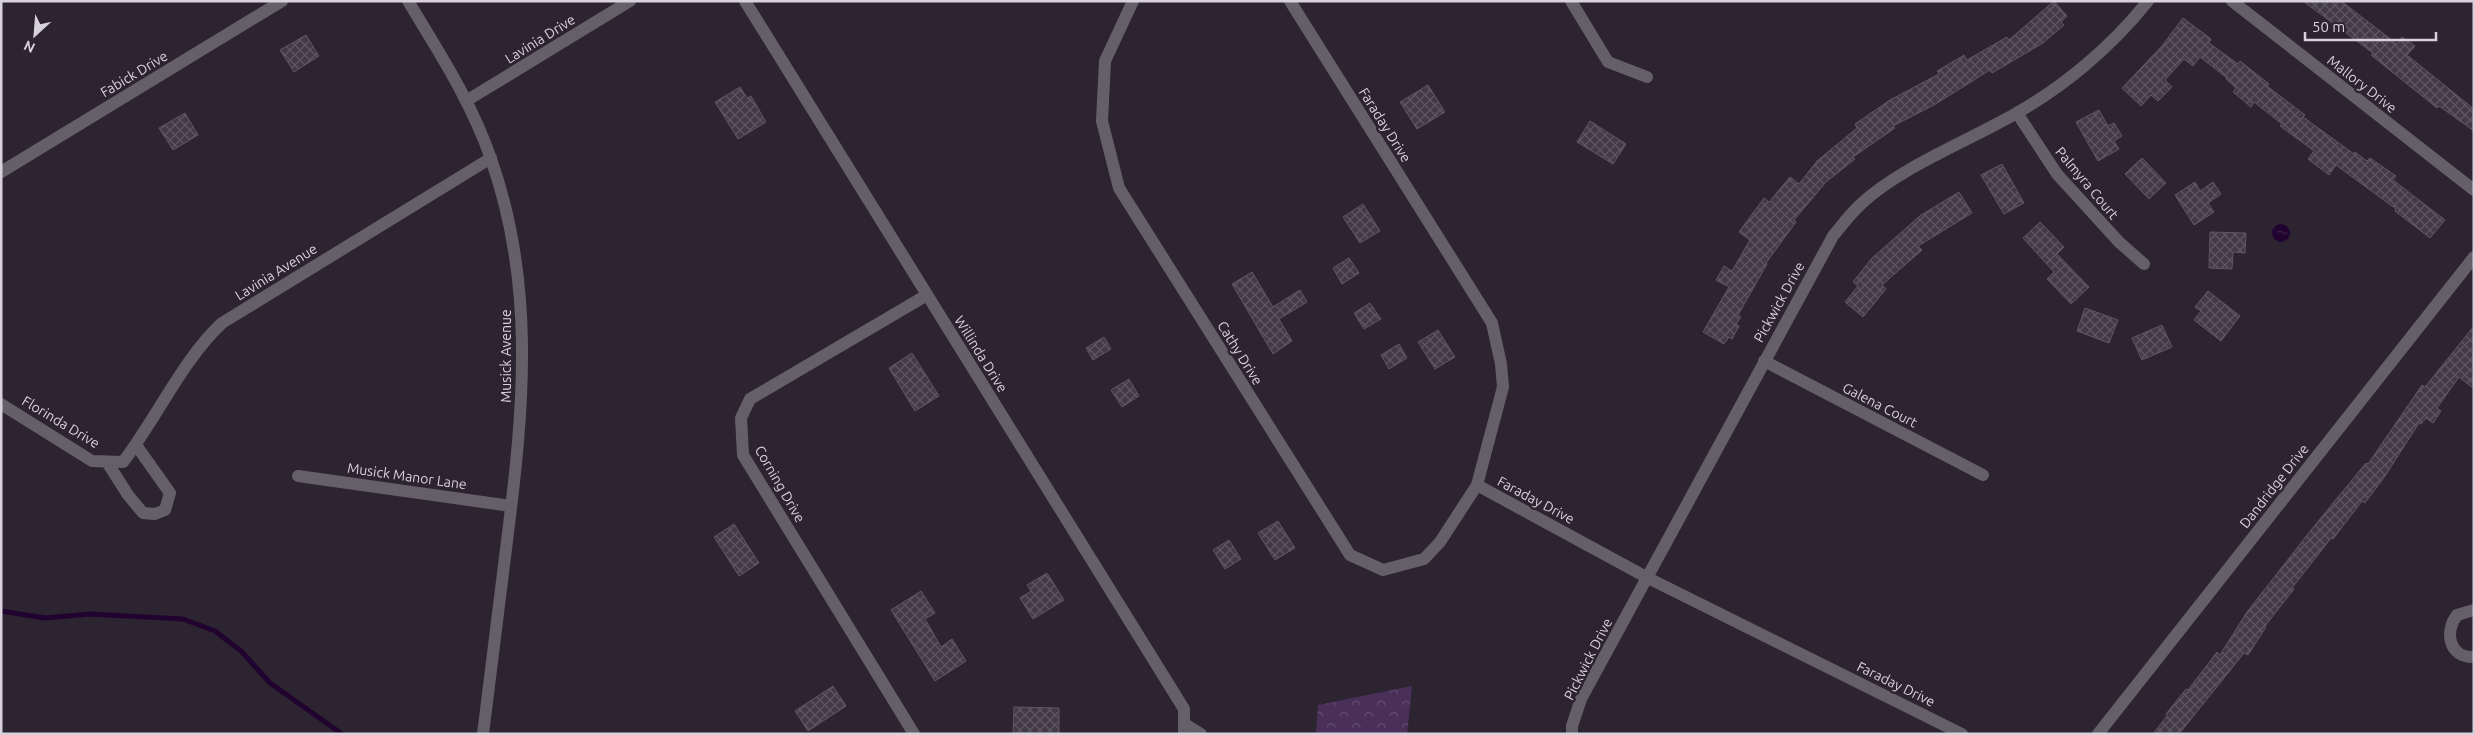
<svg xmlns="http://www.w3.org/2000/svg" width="2475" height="735" viewBox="0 0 2475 735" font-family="Ubuntu,sans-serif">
<defs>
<pattern id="forest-crowns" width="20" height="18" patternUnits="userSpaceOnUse" patternTransform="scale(1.25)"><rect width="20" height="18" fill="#4a3059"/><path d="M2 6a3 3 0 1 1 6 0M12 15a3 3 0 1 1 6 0" fill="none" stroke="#634d70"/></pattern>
<pattern id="water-ripples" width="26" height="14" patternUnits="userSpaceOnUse" patternTransform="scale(1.25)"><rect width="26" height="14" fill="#20032e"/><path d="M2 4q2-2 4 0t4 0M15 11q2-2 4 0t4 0" fill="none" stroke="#40274c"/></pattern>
<pattern id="building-cross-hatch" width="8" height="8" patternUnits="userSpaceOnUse" patternTransform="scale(1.25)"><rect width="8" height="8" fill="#433a49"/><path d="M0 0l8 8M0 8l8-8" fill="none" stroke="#5d5663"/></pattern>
</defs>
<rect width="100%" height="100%" fill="#2d2432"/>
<polygon fill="url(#forest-crowns)" points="1412,686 1407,734 1316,734 1318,705"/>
<circle fill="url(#water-ripples)" cx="2281" cy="233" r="9"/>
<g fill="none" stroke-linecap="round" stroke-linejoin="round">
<polyline stroke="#20032e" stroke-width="5" points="1,611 45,618 90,614 183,619 215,631 241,651 270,683 342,734"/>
</g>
<g fill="url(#building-cross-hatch)" stroke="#5f5565">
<polygon points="2054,1 2067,16 2061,22 2064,25 2043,43 1992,73 1990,70 1934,105 1893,126 1895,128 1853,157 1855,159 1826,182 1794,220 1796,222 1766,263 1767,264 1738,315 1741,317 1736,324 1739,326 1732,339 1729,337 1724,344 1703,332 1729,287 1716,280 1724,266 1732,271 1750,240 1739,232 1764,198 1769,202 1790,177 1799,184 1817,161 1857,128 1855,124 1890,100 1939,74 1937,71 1964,55 1967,60 2007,37 2009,40"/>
<polygon points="2303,1 2341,1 2397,44 2402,37 2415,46 2407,55 2474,109 2474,131 2439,106 2437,108 2371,55 2373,53"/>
<polygon points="2183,18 2211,39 2209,43 2238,64 2240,61 2269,84 2267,86 2305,115 2303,117 2354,154 2355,152 2367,161 2370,158 2396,176 2393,180 2445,220 2430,238 2395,211 2396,209 2336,165 2329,175 2308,159 2314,151 2280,126 2282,124 2254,102 2251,107 2233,92 2236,88 2226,79 2227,78 2200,57 2193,66 2184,59 2165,80 2172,87 2158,101 2151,95 2141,106 2122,88 2162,46"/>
<polygon points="306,35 319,56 294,72 280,50"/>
<polygon points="1428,85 1445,112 1417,129 1400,102"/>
<polygon points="740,87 747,98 751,96 766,122 738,139 715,102"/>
<polygon points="2099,110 2108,126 2114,123 2122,136 2114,141 2119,149 2098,161 2076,122"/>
<polygon points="185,113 198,135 173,150 159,128"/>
<polygon points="1590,121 1626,144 1613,164 1577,142"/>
<polygon points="2142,158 2166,183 2149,199 2125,174"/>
<polygon points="2002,164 2024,203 2004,214 1981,175"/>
<polygon points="2195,182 2200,191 2213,182 2221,194 2208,203 2214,212 2194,225 2175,195"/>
<polygon points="1959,192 1972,213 1918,246 1922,250 1882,285 1886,289 1863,317 1845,302 1858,286 1853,282 1872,258 1921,215"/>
<polygon points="1363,204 1380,231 1360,243 1343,217"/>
<polygon points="2040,222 2064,247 2057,254 2089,287 2071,304 2047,279 2054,272 2023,238"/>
<polygon points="2210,232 2246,233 2245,253 2233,252 2232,269 2209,268"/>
<polygon points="1349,258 1359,273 1342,284 1333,268"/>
<polygon points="1252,272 1273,307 1300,290 1307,302 1279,319 1292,341 1273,354 1232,284"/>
<polygon points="2208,291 2240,316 2221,341 2194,320 2201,311 2195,307"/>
<polygon points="1370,303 1381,319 1364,329 1354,313"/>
<polygon points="2085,308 2118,320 2109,343 2077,331"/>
<polygon points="2162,325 2172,347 2142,360 2132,338"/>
<polygon points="2474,326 2474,389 2459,377 2437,408 2441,411 2433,423 2426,418 2421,424 2419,423 2385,476 2365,503 2362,501 2333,539 2331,538 2292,588 2294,589 2265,626 2266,627 2248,655 2244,653 2179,734 2153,734 2167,716 2166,714 2186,689 2188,690 2217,652 2220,655 2247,612 2311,530 2366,463 2368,464 2422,385 2425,387"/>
<polygon points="1438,330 1455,357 1435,369 1418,342"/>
<polygon points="1104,337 1111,349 1093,360 1086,348"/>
<polygon points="1399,344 1407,358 1389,369 1381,355"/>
<polygon points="912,353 939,396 915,411 889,368"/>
<polygon points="1129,379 1139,396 1122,407 1111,390"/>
<polygon points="1278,521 1295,548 1275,560 1258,533"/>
<polygon points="734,524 759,563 739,576 714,537"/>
<polygon points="1229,540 1241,559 1225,569 1213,550"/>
<polygon points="1047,573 1064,600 1033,619 1020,598 1031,591 1027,585"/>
<polygon points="921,591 935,613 925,619 941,647 952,639 966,661 935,681 891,610"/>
<polygon points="833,686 846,706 808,731 795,711"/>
<polygon points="1014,707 1059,708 1059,734 1013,733"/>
</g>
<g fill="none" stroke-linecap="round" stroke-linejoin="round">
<g stroke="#656068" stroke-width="12">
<polyline points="745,1 1184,709 1184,734"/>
<polyline points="1133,1 1105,61 1102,121 1119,188 1350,555 1383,570 1424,559 1440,542 1477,485 1503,387 1501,364 1492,323 1290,1"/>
<polyline points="1571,1 1608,62 1647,77"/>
<polyline points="2232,1 2474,190"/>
<polyline points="2017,113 2057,174 2119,242 2144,264"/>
<polyline points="1,172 282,1"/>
<polyline points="1764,361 1983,475"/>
<path d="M1,404L92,461L123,462C156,419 184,358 222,323L491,158"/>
<polyline points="107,462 128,495 143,513 155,514 165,510 170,493 136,445"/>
<polyline points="298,476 511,506"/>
<polyline points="1477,485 1648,578 1962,734"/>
<path d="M2474,610L2457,615C2444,632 2449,658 2474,657"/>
<polyline points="1185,724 1201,734"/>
<polyline points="914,734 743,455 741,418 750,399 927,295"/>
<path d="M1572,734V726L1581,699L1833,236C1842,225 1850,214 1861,204C1899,168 1968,141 2015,114C2065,86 2112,46 2148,1"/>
<polyline points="2098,734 2474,257"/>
</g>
<g stroke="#656068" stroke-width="12">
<path d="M408,1C439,52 472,103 491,159C535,284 524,405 508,533C500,600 491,667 483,734"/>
<polyline points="466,101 630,1"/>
</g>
</g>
<g text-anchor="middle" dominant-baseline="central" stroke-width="5" stroke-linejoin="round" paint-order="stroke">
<g font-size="14" fill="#d8d2dc" stroke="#2d2432">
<text transform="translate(540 39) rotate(-32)">Lavinia Drive</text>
<text transform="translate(134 74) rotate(-31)">Fabick Drive</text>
<text transform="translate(2362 84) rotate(38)">Mallory Drive</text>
<text transform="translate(1385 125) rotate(58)">Faraday Drive</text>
<text transform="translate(2087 183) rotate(50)">Palmyra Court</text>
<text transform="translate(276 272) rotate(-32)">Lavinia Avenue</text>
<text transform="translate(1779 302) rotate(-61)">Pickwick Drive</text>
<text transform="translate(1240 353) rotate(58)">Cathy Drive</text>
<text transform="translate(981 354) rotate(58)">Willinda Drive</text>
<text transform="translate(506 356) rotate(-90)">Musick Avenue</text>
<text transform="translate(1880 405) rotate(27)">Galena Court</text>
<text transform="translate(61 422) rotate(31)">Florinda Drive</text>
<text transform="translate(407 476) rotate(8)">Musick Manor Lane</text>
<text transform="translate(780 484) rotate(60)">Corning Drive</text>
<text transform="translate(2274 486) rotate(-52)">Dandridge Drive</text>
<text transform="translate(1536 500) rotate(28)">Faraday Drive</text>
<text transform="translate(1588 659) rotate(-63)">Pickwick Drive</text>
<text transform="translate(1896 684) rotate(26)">Faraday Drive</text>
</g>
</g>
<rect width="2475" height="735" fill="none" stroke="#d8d2dc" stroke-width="5"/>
<g transform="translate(35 35) rotate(206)" stroke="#2d2432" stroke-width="4" paint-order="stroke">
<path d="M0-4L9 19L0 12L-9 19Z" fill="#d8d2dc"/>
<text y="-8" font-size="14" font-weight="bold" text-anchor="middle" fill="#d8d2dc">N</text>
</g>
<path d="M2305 32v8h131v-8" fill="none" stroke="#d8d2dc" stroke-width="2.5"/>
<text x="2312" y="32" font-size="15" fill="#d8d2dc" stroke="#2d2432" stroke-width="4" paint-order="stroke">50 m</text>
</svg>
